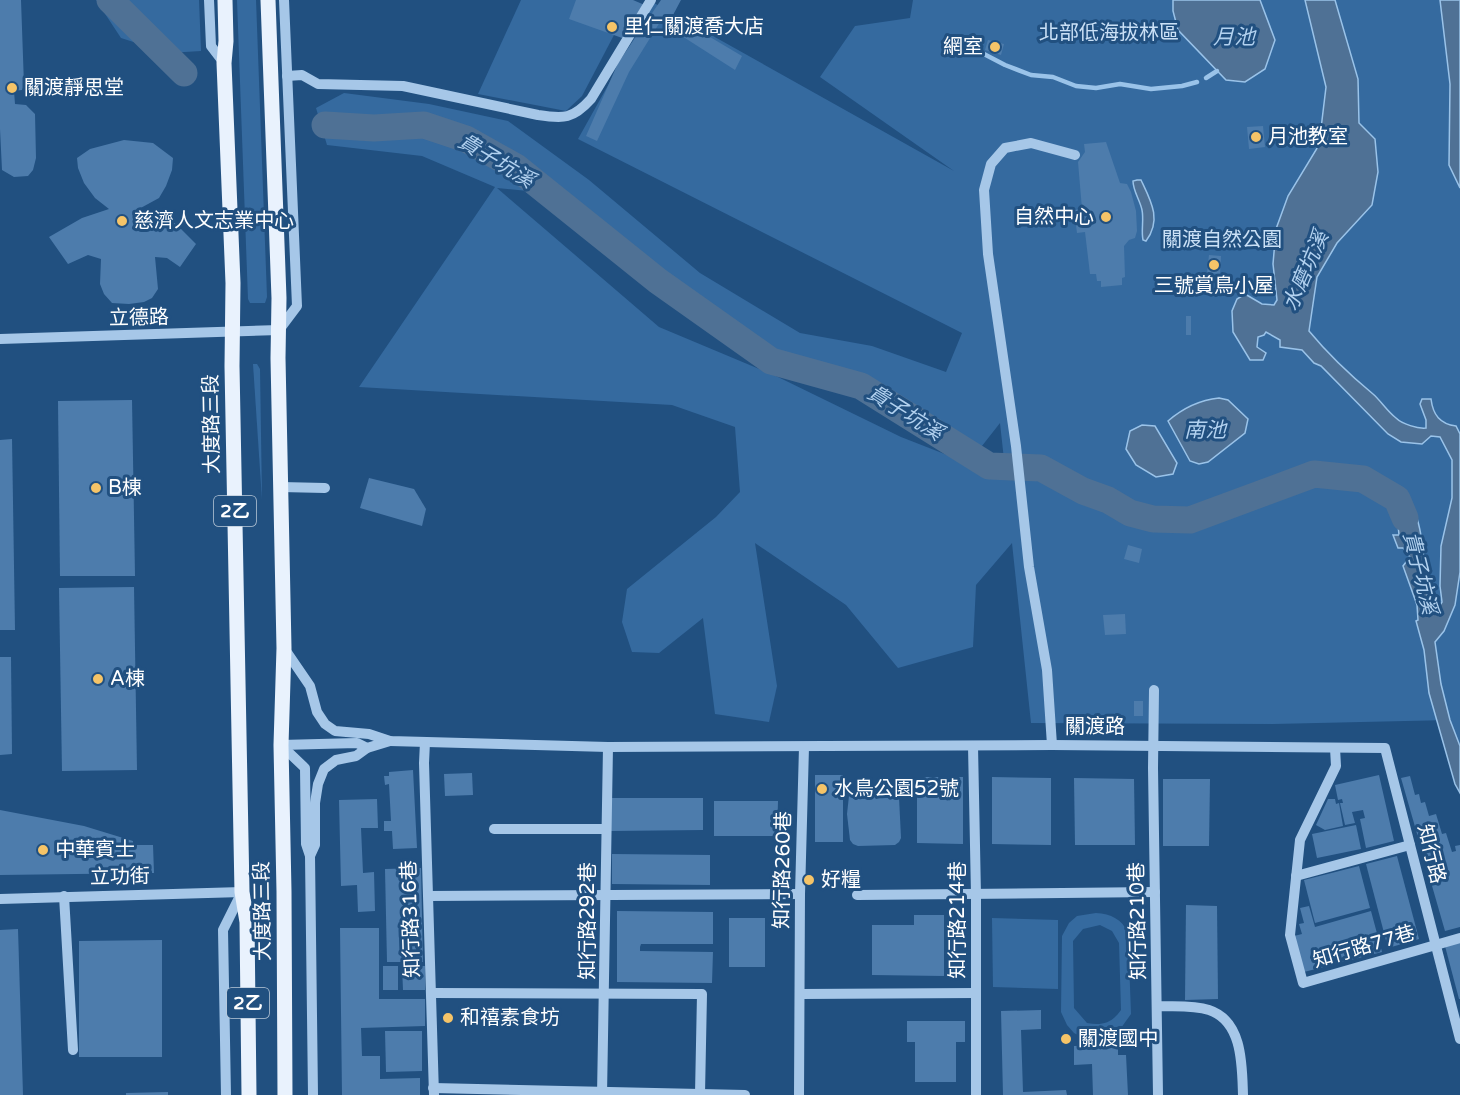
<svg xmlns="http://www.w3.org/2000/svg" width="1460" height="1095" viewBox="0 0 1460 1095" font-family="'Varela Round','Noto Sans TC',sans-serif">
<rect width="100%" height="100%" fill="#215080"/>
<g fill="#356a9f" fill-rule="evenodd">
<polygon points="96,0 199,0 201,51 168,53 121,38"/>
<polygon points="237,0 256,0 267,297 265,303 250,303 248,299"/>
<polygon points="521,0 576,0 614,35 582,96 566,111 478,94"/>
<path d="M913,0H1460V746L1450,720L1273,724L1031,723L1012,543L976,585L973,647L898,668L846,605L755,543L777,686L769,722L715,714L703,618L659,653L632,652L622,622L627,589L716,517L740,492L735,427L672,405L359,387L495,187L422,156L327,145L316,108L344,93L429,104L508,121L589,180L700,273L800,333L872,346L946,372L962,333L578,139L654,3L954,171L820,77L855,26L910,18ZM497,188L568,195L658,275L769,347L852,377L978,451L1000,423L1006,478L901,437L778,377L659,327Z"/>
<polygon points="253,364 257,364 260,369 262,500"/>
<path d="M1096,913C1111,914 1122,919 1128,933L1131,1014L1116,1035L1101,1040L1086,1039L1074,1033L1067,1025L1061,1012L1062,936L1069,923L1077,916ZM1100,925L1112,931L1119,943L1121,1010C1112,1023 1102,1026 1087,1023L1074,1008L1073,941L1083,929Z"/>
<polygon points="992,918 1058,920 1058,989 993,987"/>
</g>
<g fill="#4f7195" stroke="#9ac3e9" stroke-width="1.5">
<polygon points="1173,0 1260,0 1275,40 1265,69 1245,82 1226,80 1178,30 1173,11"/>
<path d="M1305,0H1335L1358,79L1359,123L1375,139L1378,172L1372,205L1337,243L1317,277L1309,331C1328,354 1350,375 1373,394C1381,401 1387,411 1396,418C1402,424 1418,429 1426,428V420L1420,404L1422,399H1431C1433,415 1440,424 1456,426L1460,434V572L1455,605L1444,631L1435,642L1441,684L1450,720L1460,746V793L1455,784L1429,693L1424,650L1416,621L1418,620L1417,605L1403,566L1410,557L1403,548H1398L1393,535H1399L1397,514L1389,505L1384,490C1391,490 1397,489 1402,493C1427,510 1424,587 1430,614L1437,610L1442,602L1440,586L1441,546L1452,498V460L1440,437L1431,436L1422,444L1401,442L1388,434L1321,366L1314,363L1302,350L1280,347V340L1266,332L1264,335L1258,337L1257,347L1266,353L1263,360H1250L1233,332L1232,311L1237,299L1245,294L1262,304L1274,305L1277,300L1273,264L1276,229L1288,196L1319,145L1326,87Z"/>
<polygon points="1440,0 1460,0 1460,188 1449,165 1450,84"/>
<path d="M1137,180H1141C1151,201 1162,220 1146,241L1143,240C1141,230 1144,220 1142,210C1140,200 1133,191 1133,181Z"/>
<path d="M1219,398L1228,400L1248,419L1245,433L1208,462L1199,464L1190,461L1168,421C1183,408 1200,400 1219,398Z"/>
<polygon points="1142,425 1155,426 1177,463 1173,474 1156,477 1136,465 1126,449 1130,431"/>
</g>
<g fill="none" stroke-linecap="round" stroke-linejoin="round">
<g stroke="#9ac3e9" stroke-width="4.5">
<polyline points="982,53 1005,65 1031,75 1053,77 1076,86 1096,88 1120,84 1151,89 1182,86 1197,82"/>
<polyline points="1206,78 1217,71"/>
</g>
<g stroke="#4f7195" stroke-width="27">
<polyline points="110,0 184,73"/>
<polyline points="325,125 374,128 424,125 466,139 516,167 658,281 771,361 861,386 989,466 1041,468 1083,491 1108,500 1130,513 1153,519 1190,520 1314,474 1363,479 1397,499 1405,518"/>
</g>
</g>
<g fill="#4d7cac">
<polygon points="0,0 21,0 24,85 22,90 14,91 15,104 26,105 35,114 36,158 33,170 28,176 14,177 2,170 0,129"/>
<polygon points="576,0 633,0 647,6 625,39 569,19"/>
<polygon points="661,0 681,0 673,15 742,56 735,70 660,22 629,72 597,141 586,136 618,63"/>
<polygon points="988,40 1004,44 1001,55 985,50"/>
<polygon points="1263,126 1265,147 1249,149 1247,127"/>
<polygon points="124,140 153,143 173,158 172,170 166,186 159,198 137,210 157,215 176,224 196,244 180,267 167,258 155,257 158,289 152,298 144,302 129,304 112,303 104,294 100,284 101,259 88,255 68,264 49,237 82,218 109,209 95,198 84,183 78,168 77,158 90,149"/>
<polygon points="1106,142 1120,183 1127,184 1131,192 1136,211 1137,231 1135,238 1129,240 1124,246 1125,277 1122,278 1122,285 1101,287 1101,281 1097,281 1096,274 1090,274 1085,232 1077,233 1074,210 1082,209 1078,162 1085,152 1084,144"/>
<polygon points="1209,255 1221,256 1220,274 1207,273"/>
<rect x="1186" y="316" width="5" height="19"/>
<polygon points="132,400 135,576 60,576 58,401"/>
<polygon points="12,439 15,630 0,630 0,440"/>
<polygon points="369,478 414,489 426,509 422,526 360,508"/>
<polygon points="1128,545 1142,549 1139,563 1124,559"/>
<polygon points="134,587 137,770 62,771 59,588"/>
<polygon points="1125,614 1126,634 1105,635 1103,615"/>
<polygon points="0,657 11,657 12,754 0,755"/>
<rect x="1134" y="701" width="9" height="15"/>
<polygon points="413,770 417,848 393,849 392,831 384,831 384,821 391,821 389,784 385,785 384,776 389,776 389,772"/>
<polygon points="472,773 473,795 445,796 444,774"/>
<rect x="815" y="775" width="28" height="67"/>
<polygon points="1379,775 1394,841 1366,848 1360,819 1365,818 1363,810 1352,812 1355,823 1345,825 1340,803 1343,803 1342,799 1338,800 1335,785"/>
<polygon points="1410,776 1415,795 1419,794 1421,803 1425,802 1429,816 1436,814 1442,834 1446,833 1452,852 1456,851 1455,846 1460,845 1460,927 1445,931 1401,778"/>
<polygon points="917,777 963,777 963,844 917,843"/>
<polygon points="992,777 1051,778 1051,845 992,844"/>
<polygon points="1074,778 1134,779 1135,845 1075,845"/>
<polygon points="1163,779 1210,779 1209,846 1163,846"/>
<polygon points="891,790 899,797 901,838 899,842 895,845 858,846 853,844 850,840 847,814 849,796 853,793"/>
<polygon points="610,798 703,798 703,830 610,831"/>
<polygon points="377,799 378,828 361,828 363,873 374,872 375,911 358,912 357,885 341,886 339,800"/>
<polygon points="1328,799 1335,799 1336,804 1339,803 1343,826 1325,830 1316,825"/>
<polygon points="714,801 778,801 777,836 714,836"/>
<polygon points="0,810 84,826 133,841 133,845 153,845 154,873 0,875"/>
<polygon points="1356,825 1361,849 1317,858 1312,834"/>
<polygon points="612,854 710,855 710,885 612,884"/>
<polygon points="1397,856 1419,939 1388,948 1366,864"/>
<polygon points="1359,866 1370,908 1315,923 1304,880"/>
<polygon points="421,868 423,962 387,962 385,869"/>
<polygon points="1186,905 1217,906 1218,999 1185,1000"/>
<polygon points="1309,906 1315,927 1371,911 1382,952 1304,972 1294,936 1302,934 1299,924 1304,923 1300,908"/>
<polygon points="617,911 713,912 713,944 641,944 640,947 640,951 713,952 712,983 617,982"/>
<polygon points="914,915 944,915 944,976 872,975 872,925 914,925"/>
<rect x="729" y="918" width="36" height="49"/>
<polygon points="340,928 379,928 379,999 425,999 425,1026 361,1028 362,1056 380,1056 380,1079 420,1078 420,1095 342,1095"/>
<polygon points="18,929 23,1095 0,1095 0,930"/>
<polygon points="162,940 162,1057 79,1057 79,941"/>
<polygon points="1460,942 1460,999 1459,999 1445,946"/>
<rect x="383" y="966" width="15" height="24"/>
<polygon points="402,966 425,966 425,990 403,990"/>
<polygon points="1041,1010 1041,1029 1021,1030 1023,1092 1066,1090 1067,1095 1003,1095 1001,1011"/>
<polygon points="907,1021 965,1021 965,1042 956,1042 956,1082 915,1082 915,1042 907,1042"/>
<polygon points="385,1031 422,1031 422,1071 386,1072"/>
<polygon points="1118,1045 1118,1055 1126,1055 1128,1095 1093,1095 1092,1064 1074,1065 1074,1046"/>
<polygon points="168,1092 168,1095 126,1095 126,1093"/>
</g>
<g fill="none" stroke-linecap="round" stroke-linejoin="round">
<g stroke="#a6c7e8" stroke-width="10">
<polyline points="209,0 211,46 224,63"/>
<path d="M287,76L302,75L318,84L403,86L538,115C564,119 573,119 591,99L651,0"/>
<polyline points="0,339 279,330 297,306 284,0"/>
<polyline points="281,487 325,488"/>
<polyline points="284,648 310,686 317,712 325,724 335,731 369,734 390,741 608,747 1052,745 1385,748 1460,1039"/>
<polyline points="1154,690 1153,768 1158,1095"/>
<polyline points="425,742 424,763 434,1095"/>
<polyline points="281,745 305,768 306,844 310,856 313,1095"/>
<polyline points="281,745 357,743 367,748"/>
<polyline points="1052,745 1047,670 1029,567 1016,446 988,254 984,190 991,164 1005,148 1031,143 1075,155"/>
<polyline points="973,746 976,895 976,1095"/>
<polyline points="1335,748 1336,766 1300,840 1290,935 1303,983 1460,938"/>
<polyline points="494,829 606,829"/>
<polyline points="310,856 315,845 315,803 318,784 324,769 336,760 356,756 367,748 390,741"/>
<polyline points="1296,876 1410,845"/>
<polyline points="857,895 1155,892"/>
<polyline points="64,896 73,1050"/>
<polyline points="429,896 800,894"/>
<polyline points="0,899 242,892 223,930 226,1095"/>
<polyline points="432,993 702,994 700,1094"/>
<polyline points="801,994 976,993"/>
<path d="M1157,1006C1174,1007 1193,1005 1209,1010C1243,1021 1242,1066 1243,1095"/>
<polyline points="433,1088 745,1095"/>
<polyline points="602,1095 608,747"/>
<polyline points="799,1095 800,894 804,747"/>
</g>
<g stroke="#e9f2fd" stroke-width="15">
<polyline points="225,0 226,41 224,63 233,283 232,366 242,892 247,922 249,1095"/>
<polyline points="268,0 279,298 278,358 284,648 281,745 284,891 285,1095"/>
</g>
</g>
<g fill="#f5c468" stroke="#215080" stroke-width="2">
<circle cx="612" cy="27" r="6"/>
<circle cx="995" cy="47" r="6"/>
<circle cx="12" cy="88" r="6"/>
<circle cx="1256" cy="137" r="6"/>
<circle cx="1106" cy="217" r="6"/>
<circle cx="122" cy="221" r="6"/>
<circle cx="1214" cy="265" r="6"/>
<circle cx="96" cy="488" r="6"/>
<circle cx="98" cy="679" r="6"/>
<circle cx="822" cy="789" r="6"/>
<circle cx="43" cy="850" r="6"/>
<circle cx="809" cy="880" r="6"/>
<circle cx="448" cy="1018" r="6"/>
<circle cx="1066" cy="1039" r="6"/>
</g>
<g text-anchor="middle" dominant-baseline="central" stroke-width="6" stroke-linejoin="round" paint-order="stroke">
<g fill="#215080" stroke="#bccad9" stroke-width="1.5">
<rect x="214" y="496" width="42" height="30" rx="4.5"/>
<rect x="227" y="988" width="42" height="30" rx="4.5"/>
</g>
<g font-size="18" font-weight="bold" fill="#fff">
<text x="235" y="511">2乙</text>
<text x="248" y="1003">2乙</text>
</g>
<g font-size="20" fill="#fff" stroke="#215080" text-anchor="start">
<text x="624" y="27">里仁關渡喬大店</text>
<text x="983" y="47" text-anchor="end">網室</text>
<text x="24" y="88">關渡靜思堂</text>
<text x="1268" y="137">月池教室</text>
<text x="1094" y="217" text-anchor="end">自然中心</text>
<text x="134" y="221">慈濟人文志業中心</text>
<text x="1214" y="286" text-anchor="middle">三號賞鳥小屋</text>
<text x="108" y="488">B棟</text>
<text x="110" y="679">A棟</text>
<text x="834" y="789">水鳥公園52號</text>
<text x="55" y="850">中華賓士</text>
<text x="821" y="880">好糧</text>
<text x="460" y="1018">和禧素食坊</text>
<text x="1078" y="1039">關渡國中</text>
</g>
<g font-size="20" fill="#cae0f6" stroke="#215080">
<text x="1109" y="33">北部低海拔林區</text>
<text x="1222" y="240">關渡自然公園</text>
</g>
<g font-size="20" fill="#fff" stroke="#215080">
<text transform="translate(139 318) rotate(-1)">立德路</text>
<text transform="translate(212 424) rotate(-91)">大度路三段</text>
<text x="1095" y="727">關渡路</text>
<text transform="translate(1431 854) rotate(76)">知行路</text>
<text transform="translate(783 870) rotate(-89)">知行路260巷</text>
<text transform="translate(120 877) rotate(-1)">立功街</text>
<text transform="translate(263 911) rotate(-91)">大度路三段</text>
<text transform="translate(411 919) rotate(-92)">知行路316巷</text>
<text transform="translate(958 920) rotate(-90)">知行路214巷</text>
<text transform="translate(588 921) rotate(-90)">知行路292巷</text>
<text transform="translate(1138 921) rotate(-91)">知行路210巷</text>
<text transform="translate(1364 947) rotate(-16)">知行路77巷</text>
</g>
<g font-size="21" font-style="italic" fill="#b2d1ef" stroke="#215080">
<text x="1234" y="37">月池</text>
<text transform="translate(496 161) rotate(31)">貴子坑溪</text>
<text transform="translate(1306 271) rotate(-67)">水磨坑溪</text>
<text transform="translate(905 413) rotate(32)">貴子坑溪</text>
<text x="1205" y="430">南池</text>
<text transform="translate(1420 573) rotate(76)">貴子坑溪</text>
</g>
</g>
</svg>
